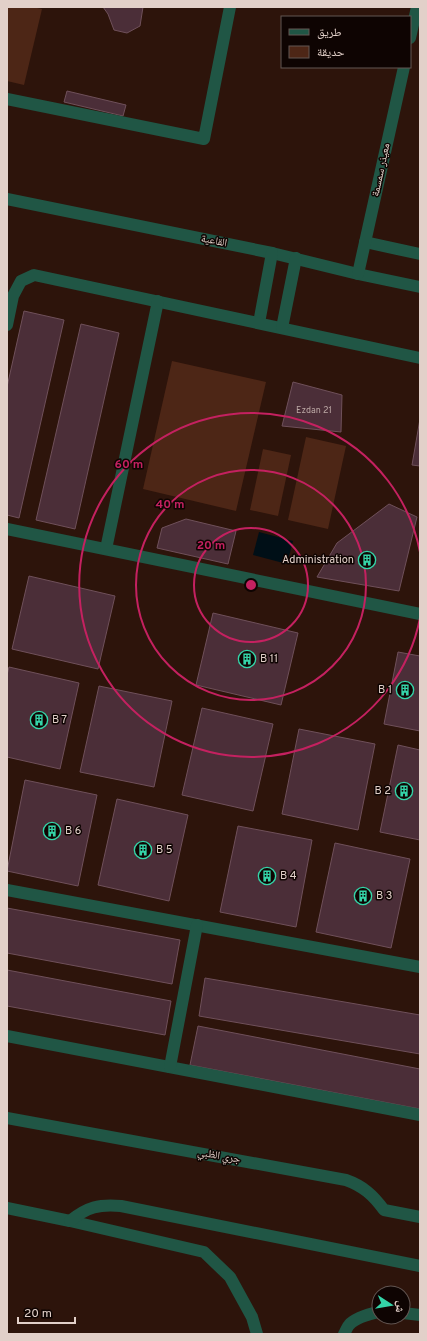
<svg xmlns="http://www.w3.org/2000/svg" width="427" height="1341" viewBox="0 0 427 1341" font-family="Overpass,'Noto Naskh Arabic',sans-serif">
<rect width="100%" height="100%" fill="#2d140b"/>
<g fill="#4d2616">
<polygon points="7,7 32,7 42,9 24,85 7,81"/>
<polygon points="172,361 266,382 236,511 143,489"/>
<polygon points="306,437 346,446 328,529 288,520"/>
<polygon points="263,449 291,455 278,516 250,510"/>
</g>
<polygon fill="#000f17" points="259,532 293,541 287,564 253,555"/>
<g fill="#4b2e38" stroke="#6f505a">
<polygon points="103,7 143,7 140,26 127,33 114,30 108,14"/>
<polygon points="67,91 126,105 123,116 64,102"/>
<polygon points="24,311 64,320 19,518 7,515 7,387"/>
<polygon points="81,324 119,333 75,529 36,520"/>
<polygon points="293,382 342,395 341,432 282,426"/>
<polygon points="420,419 420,466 412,465"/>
<polygon points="389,504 417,517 399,591 317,577 337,543"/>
<polygon points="186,519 236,531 228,564 157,548 162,528"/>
<polygon points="29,576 115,596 98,669 12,649"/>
<polygon points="213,613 298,633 281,705 196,685"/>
<polygon points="398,652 420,656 420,731 384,724"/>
<polygon points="9,667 79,683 60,769 7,757 7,675"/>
<polygon points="99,686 172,701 154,787 80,772"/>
<polygon points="202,708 273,724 253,811 182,795"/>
<polygon points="299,729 375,744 358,830 282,814"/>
<polygon points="398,745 420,750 420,840 380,832"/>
<polygon points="25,780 97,795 78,886 7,871"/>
<polygon points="117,799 188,815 169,901 98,885"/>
<polygon points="238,826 312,840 296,927 220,912"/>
<polygon points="335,843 410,859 391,948 316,932"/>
<polygon points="7,908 180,940 172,984 7,953"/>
<polygon points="7,970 171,1001 165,1035 7,1006"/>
<polygon points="205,978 420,1015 420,1054 199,1016"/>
<polygon points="198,1026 420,1069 420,1109 190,1065"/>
</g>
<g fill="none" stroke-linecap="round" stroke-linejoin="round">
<g stroke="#205645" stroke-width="12">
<polyline points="410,38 417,7"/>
<polyline points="7,99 204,139 230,7"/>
<polyline points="7,199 272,253 358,274 420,287"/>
<polyline points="365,242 420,254"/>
<polyline points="358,274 404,67"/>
<polyline points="259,323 272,253"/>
<polyline points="7,325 13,296 21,281 34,275 420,358"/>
<polyline points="282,328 296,258"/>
<polyline points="7,529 420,614"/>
<polyline points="106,549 158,301"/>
<polyline points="7,890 420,967"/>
<polyline points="7,1036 420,1115"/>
<polyline points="170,1067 197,925"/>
<path d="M7,1118L346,1180C363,1186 373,1195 384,1210L420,1217"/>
<polyline points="7,1208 70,1221 204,1252 230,1277 252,1317 257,1334"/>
<path d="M70,1221C87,1207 99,1204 121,1206L420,1266"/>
<polyline points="403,1313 420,1315"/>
<path d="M344,1334C346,1331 347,1327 349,1325C356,1317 369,1314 379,1312"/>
</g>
</g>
<g fill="none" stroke="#c42160" stroke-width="2">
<circle cx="251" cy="585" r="57"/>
<circle cx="251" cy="585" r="115"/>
<path d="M420 618A172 172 0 1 1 420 552"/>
</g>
<defs>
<symbol id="building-ring" viewBox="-11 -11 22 22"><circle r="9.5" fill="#0e0402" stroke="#34d4a8" stroke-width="1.5"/><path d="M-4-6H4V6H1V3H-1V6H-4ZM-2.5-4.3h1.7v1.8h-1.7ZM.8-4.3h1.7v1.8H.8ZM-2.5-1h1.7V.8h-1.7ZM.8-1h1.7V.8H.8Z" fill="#34d4a8"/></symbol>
</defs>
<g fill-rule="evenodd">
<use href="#building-ring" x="357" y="550" width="20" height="20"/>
<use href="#building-ring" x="237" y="649" width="20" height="20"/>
<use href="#building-ring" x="395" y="680" width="20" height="20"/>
<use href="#building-ring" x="29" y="710" width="20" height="20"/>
<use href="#building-ring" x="394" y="781" width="20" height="20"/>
<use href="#building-ring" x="42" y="821" width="20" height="20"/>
<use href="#building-ring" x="133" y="840" width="20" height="20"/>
<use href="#building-ring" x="257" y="866" width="20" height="20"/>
<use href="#building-ring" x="353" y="886" width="20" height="20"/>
</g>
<g text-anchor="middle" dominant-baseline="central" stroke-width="3" stroke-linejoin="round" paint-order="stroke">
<g font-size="9" fill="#bca8a5">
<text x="314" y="410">Ezdan 21</text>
</g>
<g font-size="11" fill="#e2d0c9" stroke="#0e0402">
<text transform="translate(381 170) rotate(-78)">معيذر سمسمة</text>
<text transform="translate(214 241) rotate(11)">القاعية</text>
<text transform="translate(219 1156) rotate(10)">جري الظبي</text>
</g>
<g font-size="11" fill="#e2d0c9" stroke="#0e0402" text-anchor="start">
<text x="354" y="560" text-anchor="end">Administration</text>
<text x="260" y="659">B 11</text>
<text x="392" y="690" text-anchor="end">B 1</text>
<text x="52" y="720">B 7</text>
<text x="391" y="791" text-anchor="end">B 2</text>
<text x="65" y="831">B 6</text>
<text x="156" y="850">B 5</text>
<text x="280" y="876">B 4</text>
<text x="376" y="896">B 3</text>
</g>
</g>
<circle cx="251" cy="585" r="6" fill="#c42160" stroke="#0e0402" stroke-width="2"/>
<g font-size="12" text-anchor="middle" font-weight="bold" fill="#c42160" stroke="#0e0402" stroke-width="3" stroke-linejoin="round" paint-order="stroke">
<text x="129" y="468">60 m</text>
<text x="170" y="508">40 m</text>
<text x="211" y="549">20 m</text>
</g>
<rect width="427" height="1341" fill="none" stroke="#e2d0c9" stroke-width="16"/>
<rect x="281" y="16" width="130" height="52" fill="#0e0402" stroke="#635652"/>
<rect x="289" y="29" width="20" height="6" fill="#205645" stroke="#635652"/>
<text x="317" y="36" font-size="12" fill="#e2d0c9">طريق</text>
<rect x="289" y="46" width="20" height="12" fill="#4d2616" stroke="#635652"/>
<text x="317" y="56" font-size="12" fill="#e2d0c9">حديقة</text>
<g transform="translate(391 1305) rotate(102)"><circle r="19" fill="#0e0402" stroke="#635652"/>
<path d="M0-3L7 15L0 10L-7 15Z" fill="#34d4a8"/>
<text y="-6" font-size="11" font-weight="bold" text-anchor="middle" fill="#e2d0c9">ش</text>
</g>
<path d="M18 1317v6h57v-6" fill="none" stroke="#e2d0c9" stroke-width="2"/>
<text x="24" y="1317" font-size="12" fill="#e2d0c9" stroke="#0e0402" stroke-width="3" paint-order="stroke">20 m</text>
</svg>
